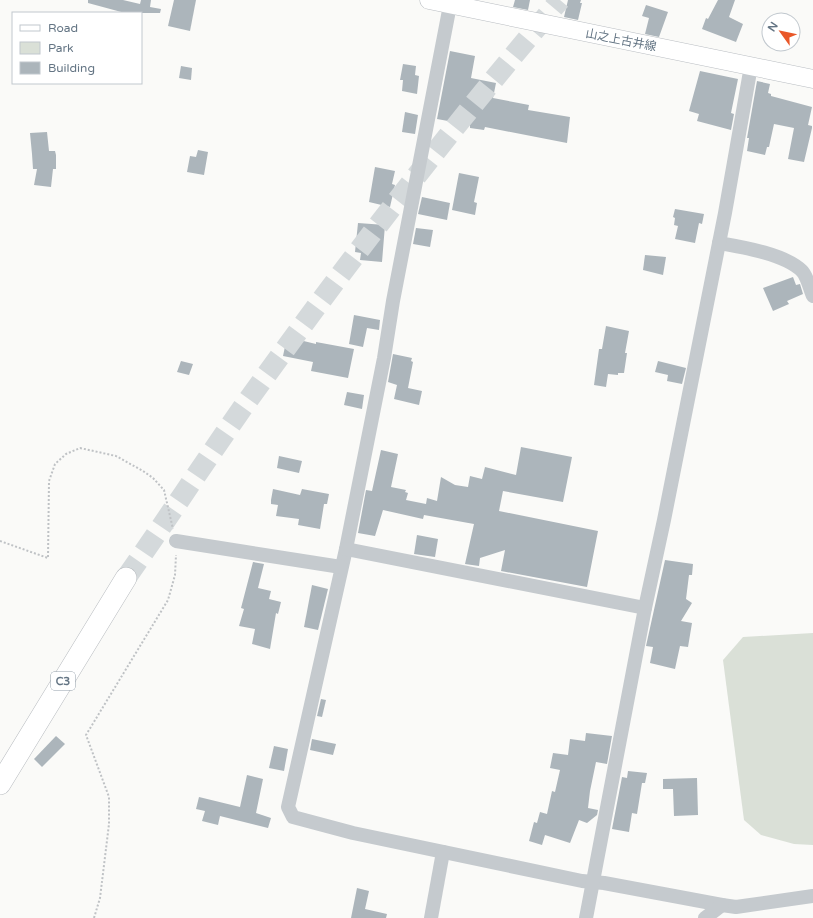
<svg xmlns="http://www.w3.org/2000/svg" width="813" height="918" viewBox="0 0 813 918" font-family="'Varela Round','Noto Sans JP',sans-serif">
<rect width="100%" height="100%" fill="#fafaf8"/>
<polygon fill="#dae0d7" points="813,633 813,845 794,844 761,835 744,820 723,660 743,637"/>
<g fill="#acb5bb">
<polygon points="88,0 123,0 140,4 141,0 151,0 150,7 161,9 160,13 125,13 88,3"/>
<polygon points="174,0 196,0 190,31 168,26"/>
<polygon points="515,0 530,0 528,10 513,7"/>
<polygon points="568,0 581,0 580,3 582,3 578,20 564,17"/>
<polygon points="718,0 735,0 729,17 743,24 736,42 702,29 706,18 708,19"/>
<polygon points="646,5 668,12 659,37 645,34 649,18 642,16"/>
<polygon points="450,51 475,56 471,78 496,83 493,98 529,105 528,110 570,117 567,143 485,127 484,130 470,128 470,125 437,119"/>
<polygon points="403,64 416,66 415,75 419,76 417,94 402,91 403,80 400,80"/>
<polygon points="181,66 192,68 191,80 179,78"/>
<polygon points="700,71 738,79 731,113 734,114 731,130 697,121 699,114 689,111"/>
<polygon points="757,81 770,84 768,93 771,94 771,96 812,107 808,125 812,126 812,128 804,162 788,159 794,128 774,124 769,147 767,147 765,155 747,151 749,138 747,138"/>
<polygon points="405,112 418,115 415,134 402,132"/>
<polygon points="47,132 49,151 55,151 56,155 56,169 53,169 51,187 34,185 37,169 33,169 32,154 30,133"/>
<polygon points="198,150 208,152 204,175 187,172 190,156 196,157"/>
<polygon points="375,167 395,171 392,184 395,185 390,207 369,202"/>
<polygon points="459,173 479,177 474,202 477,203 475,215 452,210"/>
<polygon points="422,197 450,203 447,220 418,214"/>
<polygon points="675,209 704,214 702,224 699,223 695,243 675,239 678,226 674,225 675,218 673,217"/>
<polygon points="358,223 385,225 382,262 360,260 361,253 355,252"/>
<polygon points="416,228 433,230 430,247 413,244"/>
<polygon points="645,255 666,257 663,275 643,270"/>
<polygon points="793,277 796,285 800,284 803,294 787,301 789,304 773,311 763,288"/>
<polygon points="354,315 380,320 379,330 367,328 363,347 349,344"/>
<polygon points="606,326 629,331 625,353 627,353 624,373 618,373 618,375 608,374 606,387 594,385 599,349 602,349"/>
<polygon points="287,337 316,344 316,342 354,349 348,378 311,371 313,362 283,356"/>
<polygon points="393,354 412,358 411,361 413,362 408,388 422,391 419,405 394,399 397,385 388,382"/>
<polygon points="181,361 193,364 189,375 177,372"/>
<polygon points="658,361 686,368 682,384 667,381 668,375 655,372"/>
<polygon points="347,392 364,395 362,409 344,405"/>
<polygon points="521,447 572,457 563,502 503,491 499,511 598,531 587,587 501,571 505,550 480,558 479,566 465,564 474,524 424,515 423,519 383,510 375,536 358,533 366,490 372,491 381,450 398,454 391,487 406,490 405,492 408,493 406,500 426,504 427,498 437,501 441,477 455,485 468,487 470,476 482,479 485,467 516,475"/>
<polygon points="279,456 302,461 299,473 277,468"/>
<polygon points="273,489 300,495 302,489 329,494 327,504 324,504 320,529 298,525 299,519 276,516 278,505 271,504 271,500"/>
<polygon points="417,535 438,539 435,557 414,554"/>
<polygon points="665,560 693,564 692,575 689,575 686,599 692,603 681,621 692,623 688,647 680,646 675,669 650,663 653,647 646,646"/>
<polygon points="253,562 264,564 258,588 271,591 269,599 281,602 278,614 276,613 270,649 252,644 255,629 239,626 244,609 241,608"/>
<polygon points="312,585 328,589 318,630 304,627"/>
<polygon points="321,699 326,700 322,717 317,716"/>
<polygon points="586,733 612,736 607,764 596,762 590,791 588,808 598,810 597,815 587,823 579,820 570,843 545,835 542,845 529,841 534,822 537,823 540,812 547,814 552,791 555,792 560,770 550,768 553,753 568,755 570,739 585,741"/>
<polygon points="56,736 65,744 42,767 34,759"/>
<polygon points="312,739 336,744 333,755 310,750"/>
<polygon points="274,746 288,749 284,771 269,768"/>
<polygon points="628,771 647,773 645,783 642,783 637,814 632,813 629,832 612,829 622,777 627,778"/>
<polygon points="247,775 263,779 256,813 271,818 268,828 220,816 218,825 202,821 205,811 196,809 199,797 240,807"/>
<polygon points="697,778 698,815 674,816 673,789 663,789 663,779"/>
<polygon points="357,888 369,891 365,909 387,914 386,918 351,918"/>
</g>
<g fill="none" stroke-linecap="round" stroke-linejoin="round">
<path stroke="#d4d9db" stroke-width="21" stroke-dasharray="21 10" stroke-linecap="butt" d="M126,578C165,522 202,466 241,410C342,269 448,132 560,0"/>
<defs>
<polyline id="major" points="429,0 813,79"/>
<polyline id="highway" points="0,784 126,578"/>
</defs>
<use href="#major" stroke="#b9bdc2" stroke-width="19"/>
<use href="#highway" stroke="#b8bcc0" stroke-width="22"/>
<g stroke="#bfc2c5" stroke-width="2" stroke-dasharray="2 2" stroke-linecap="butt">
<polyline points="0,541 48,558 49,481 55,464 66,454 80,448 116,456 143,471 153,478 164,490 173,529"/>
<polyline points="94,918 100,898 109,824 109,797 86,735 168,600 175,575 176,555"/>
</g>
<g stroke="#c5cace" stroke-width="14">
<polyline points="451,0 393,301 384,358 346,549 288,807 293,817 353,833 582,881 604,883 722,905 736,907 813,896"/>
<path d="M719,243C742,247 785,254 802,271C807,276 810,289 813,296"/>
<polyline points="176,541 341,567"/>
<polyline points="346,549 645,608"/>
<polyline points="431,918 443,852"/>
<polyline points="586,918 645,608 664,520 725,213 751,66"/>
<polyline points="705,918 722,905"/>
</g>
<use href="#major" stroke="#fff" stroke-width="18"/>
<use href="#highway" stroke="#fff" stroke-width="21"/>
</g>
<g text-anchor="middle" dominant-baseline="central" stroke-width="4" stroke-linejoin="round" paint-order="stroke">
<rect fill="#fff" stroke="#929ea9" stroke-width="1" x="51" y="672" width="24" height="18" rx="3"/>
<g font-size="11" font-weight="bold" fill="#647584">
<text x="63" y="681">C3</text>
</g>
<g font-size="12" fill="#647584" stroke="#fff">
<text transform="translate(621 40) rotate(11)">山之上古井線</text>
</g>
</g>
<rect x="12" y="12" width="130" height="72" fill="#ffffff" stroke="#c1c8ce"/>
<rect x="20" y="25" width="20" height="6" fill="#ffffff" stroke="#c1c8ce"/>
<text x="48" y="32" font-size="12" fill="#647584">Road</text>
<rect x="20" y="42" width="20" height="12" fill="#dae0d7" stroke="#c1c8ce"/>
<text x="48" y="52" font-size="12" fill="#647584">Park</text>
<rect x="20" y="62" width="20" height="12" fill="#acb5bb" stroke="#c1c8ce"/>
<text x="48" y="72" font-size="12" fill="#647584">Building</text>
<g transform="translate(781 32) rotate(303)"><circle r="19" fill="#ffffff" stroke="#c1c8ce"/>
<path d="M0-3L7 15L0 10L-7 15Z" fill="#e95728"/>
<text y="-6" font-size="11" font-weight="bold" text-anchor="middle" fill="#647584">N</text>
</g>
</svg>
